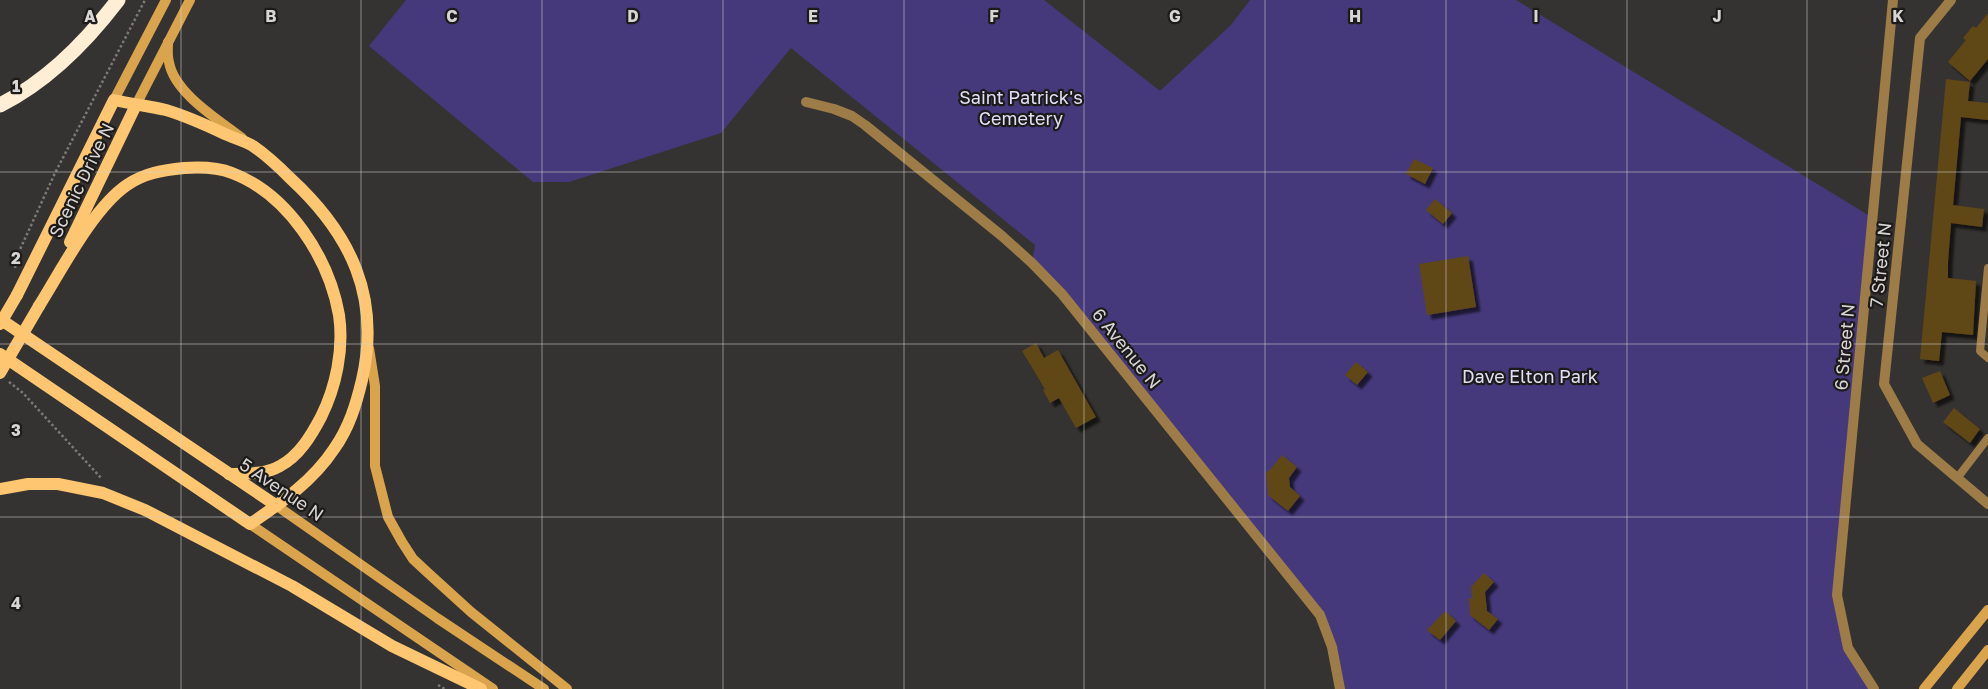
<svg xmlns="http://www.w3.org/2000/svg" width="1988" height="689" viewBox="0 0 1988 689" font-family="'Golos Text',sans-serif">
<defs>
<filter id="shadow"><feDropShadow dx="4.5" dy="4.5" stdDeviation="1" flood-color="#0009"/></filter>
</defs>
<rect width="100%" height="100%" fill="#353331"/>
<polygon fill="#45397b" points="406,0 1044,0 1160,91 1231,25 1250,0 1516,0 1873,218 1837,595 1848,648 1874,689 1340,689 1320,615 1032,263 1035,245 791,48 721,133 569,182 533,182 369,46"/>
<g fill="#614618" filter="url(#shadow)">
<polygon points="1988,13 1988,59 1970,81 1948,62 1966,40 1963,38 1973,26 1976,28"/>
<polygon points="1946,79 1970,82 1968,101 1988,103 1988,120 1961,117 1953,205 1984,209 1982,227 1951,223 1948,262 1948,278 1976,281 1973,335 1942,332 1939,361 1920,359"/>
<polygon points="1414,159 1433,168 1425,184 1406,174"/>
<polygon points="1435,199 1452,213 1443,224 1426,210"/>
<polygon points="1468,256 1476,307 1427,315 1419,264"/>
<polygon points="1036,343 1044,358 1058,350 1096,417 1076,428 1059,398 1050,403 1043,390 1045,389 1022,351"/>
<polygon points="1356,362 1368,372 1357,385 1345,375"/>
<polygon points="1940,371 1950,395 1933,403 1922,378"/>
<polygon points="1954,408 1980,429 1970,443 1943,422"/>
<polygon points="1282,455 1297,467 1289,478 1290,487 1300,496 1288,511 1268,495 1266,472 1269,471"/>
<polygon points="1484,573 1494,582 1485,592 1487,611 1498,619 1489,630 1470,615 1469,599 1472,598 1471,587"/>
<polygon points="1445,611 1456,621 1440,640 1427,630"/>
</g>
<g fill="none" stroke-linecap="round" stroke-linejoin="round">
<g stroke="#7b7a78" stroke-width="2.5" stroke-dasharray="2.5 2.5" stroke-linecap="butt">
<polyline points="15,268 17,256 55,173 145,0"/>
<polyline points="9,382 23,393 102,479"/>
<polyline points="438,685 445,689"/>
</g>
<g stroke="#9e7c48" stroke-width="8">
<polyline points="1988,268 1980,351 1988,358"/>
<polyline points="1958,477 1988,438"/>
</g>
<g stroke="#9e7c48" stroke-width="10">
<polyline points="1951,0 1920,38 1884,384 1917,444 1988,504"/>
<polyline points="806,102 834,109 852,116 865,125 1002,236 1032,263 1062,294 1320,615 1332,647 1340,689"/>
<polyline points="1874,689 1848,648 1837,595 1893,0"/>
</g>
<g stroke="#daa44c" stroke-width="10">
<path d="M168,42C168,49 167,56 169,62C174,93 219,120 242,138"/>
<polyline points="114,100 166,0"/>
<polyline points="136,105 190,0"/>
<polyline points="369,348 375,386 375,466 388,517 402,542 413,559 427,572 471,612 567,689"/>
<polyline points="277,506 437,618 544,689"/>
<polyline points="250,524 493,689"/>
<polyline points="1924,689 1988,610"/>
<polyline points="1957,689 1988,650"/>
</g>
<g stroke="#fec670" stroke-width="12">
<polyline points="70,242 136,105"/>
<path d="M39,306C61,271 93,208 127,185C144,173 164,170 184,168C200,167 217,167 232,173C288,194 329,258 339,315C344,349 336,387 321,417C311,436 299,456 280,466C264,475 247,473 229,474"/>
<polyline points="0,319 277,506"/>
<path d="M0,354L250,524C281,503 313,481 334,449C349,428 356,405 362,380C381,297 351,234 290,178C279,167 266,155 253,146C245,141 234,138 225,134C206,125 186,116 166,110C149,106 131,104 114,100L17,295"/>
<polyline points="0,489 28,484 58,484 103,493 145,510 292,586 392,646 481,689"/>
</g>
<path stroke="#feeed6" stroke-width="15" d="M0,105C48,81 86,42 118,0"/>
<g stroke="#fec670" stroke-width="12">
<polyline points="0,324 17,295"/>
<polyline points="0,373 39,306"/>
</g>
</g>
<path fill="none" stroke="#d7d6d5" stroke-width="1" stroke-opacity="0.55" d="M181,0V689M361,0V689M542,0V689M723,0V689M904,0V689M1084,0V689M1265,0V689M1446,0V689M1627,0V689M1807,0V689M0,172H1988M0,344H1988M0,517H1988"/>
<g text-anchor="middle" dominant-baseline="central" stroke-width="4.5" stroke-linejoin="round" paint-order="stroke">
<g font-size="18" fill="#e1dff5" stroke="#1c1b1a">
<text x="1021" y="97">Saint Patrick's<tspan x="1021" dy="21">Cemetery</tspan></text>
<text x="1530" y="376">Dave Elton Park</text>
</g>
<g font-size="18" fill="#d7d6d5" stroke="#1c1b1a">
<text transform="translate(81 180) rotate(-64)">Scenic Drive N</text>
<text transform="translate(1880 265) rotate(-84)">7 Street N</text>
<text transform="translate(1844 347) rotate(-85)">6 Street N</text>
<text transform="translate(1127 348) rotate(51)">6 Avenue N</text>
<text transform="translate(282 489) rotate(34)">5 Avenue N</text>
</g>
</g>
<g font-size="16" text-anchor="middle" font-weight="bold" fill="#d7d6d5" stroke="#1c1b1a" stroke-width="4.5" stroke-linejoin="round" paint-order="stroke">
<text x="90" y="22">A</text>
<text x="271" y="22">B</text>
<text x="452" y="22">C</text>
<text x="633" y="22">D</text>
<text x="813" y="22">E</text>
<text x="994" y="22">F</text>
<text x="1175" y="22">G</text>
<text x="1355" y="22">H</text>
<text x="1536" y="22">I</text>
<text x="1717" y="22">J</text>
<text x="1898" y="22">K</text>
<text x="16" y="92">1</text>
<text x="16" y="264">2</text>
<text x="16" y="436">3</text>
<text x="16" y="609">4</text>
</g>
</svg>
